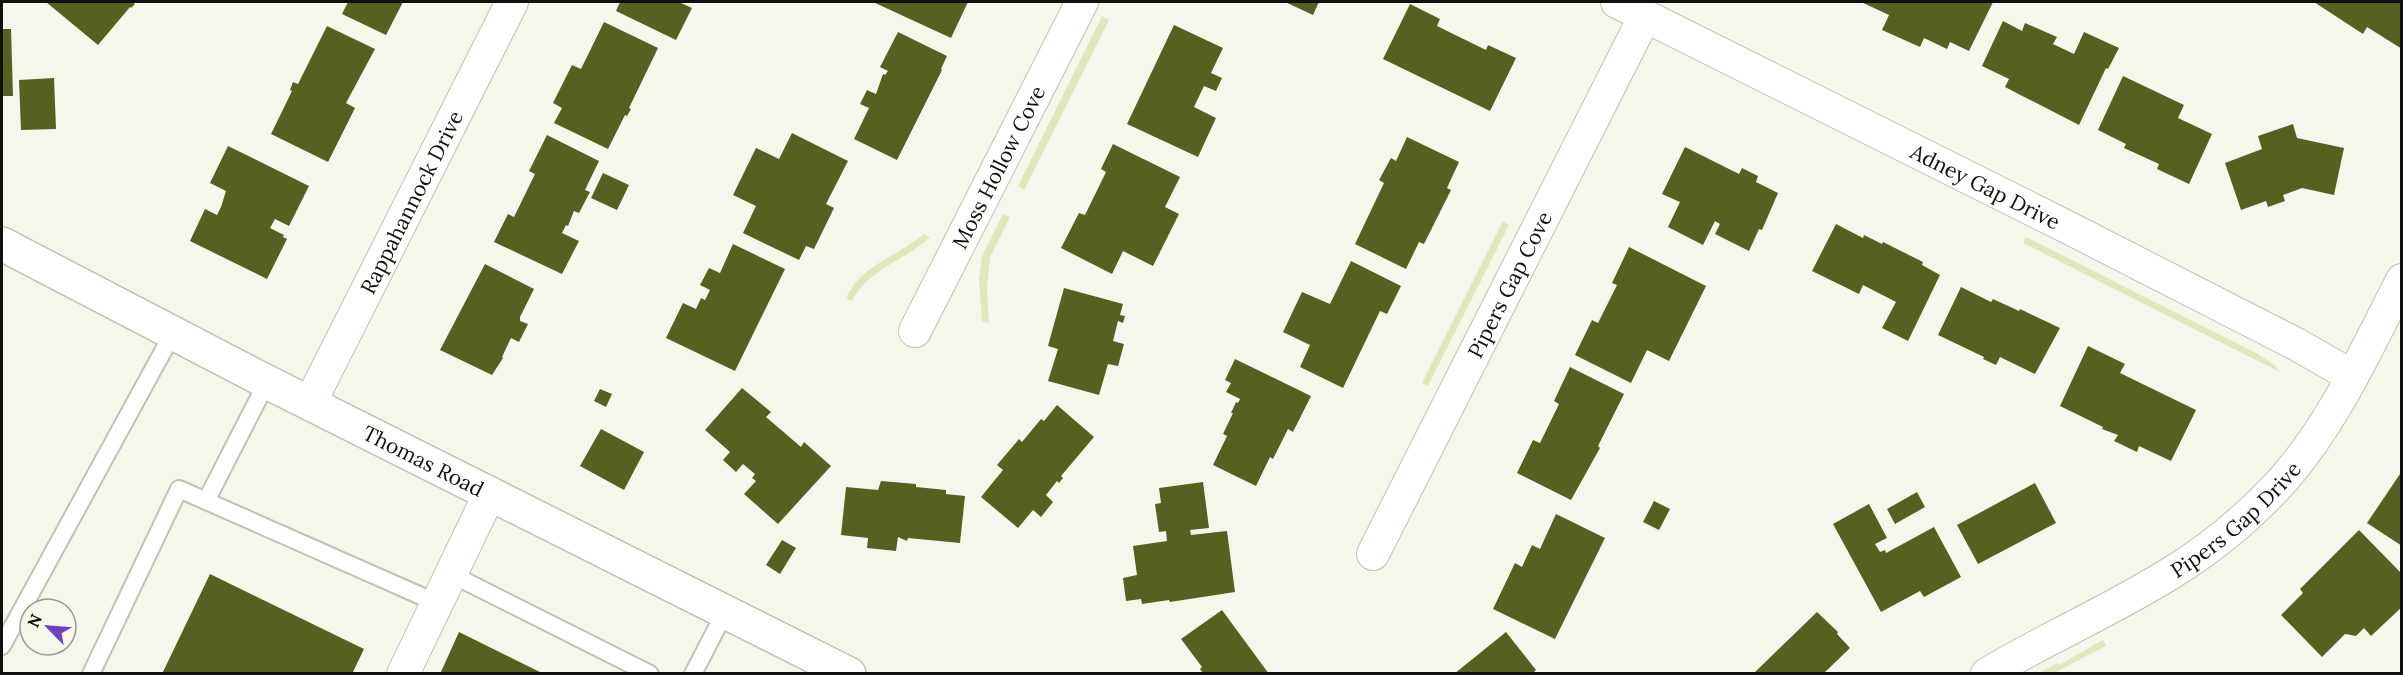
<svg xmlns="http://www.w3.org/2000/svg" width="2403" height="675" viewBox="0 0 2403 675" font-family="Lora,serif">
<rect width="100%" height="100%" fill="#f5f7eb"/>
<g fill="#e0e7bd">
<polygon points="1102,16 1109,20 1024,190 1018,186"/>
<polygon points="1003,214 1010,217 990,257 987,289 989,323 982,321 979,280 982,256"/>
<polygon points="1503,221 1509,225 1428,386 1422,383"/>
<path d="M924,234L930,237C906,260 867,270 852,301L846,298C862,264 897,257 924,234Z"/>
<polygon points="2026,237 2258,354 2274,365 2280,372 2023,243"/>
<polygon points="2103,640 2106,646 2054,673 2039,673 2058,663 2059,665"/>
</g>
<g fill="#586021">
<polygon points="46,2 132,2 135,4 131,8 130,7 98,45"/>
<polygon points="348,2 403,2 386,35 342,14"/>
<polygon points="620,2 679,2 692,8 676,40 616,11"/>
<polygon points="873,2 968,2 951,38"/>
<polygon points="1285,2 1319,2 1313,15"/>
<polygon points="1861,2 1993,2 1969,51 1950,42 1947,49 1924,38 1920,47 1882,30 1889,15"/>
<polygon points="2314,2 2402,2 2402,49 2367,27 2363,34"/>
<polygon points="1410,4 1440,19 1437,26 1486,50 1488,45 1516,58 1490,111 1383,59"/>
<polygon points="2003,21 2022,31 2025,23 2057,37 2053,44 2074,54 2084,32 2119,48 2108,69 2106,68 2079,125 2005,87 2009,79 1982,66"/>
<polygon points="604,22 658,48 629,108 631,109 627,116 625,115 608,149 554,123 562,108 553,103 572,65 581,69"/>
<polygon points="1174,25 1223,48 1211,73 1222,78 1216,91 1204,86 1194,107 1216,118 1198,157 1127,124"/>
<polygon points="327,26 375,49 346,103 355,108 328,162 271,134 292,91 290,90 293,82 298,84"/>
<polygon points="2,29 11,29 13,96 2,96"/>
<polygon points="898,32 947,56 941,69 942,70 897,160 854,139 869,108 860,104 867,90 876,94 883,74 885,75 888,71 880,67"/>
<polygon points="2123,76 2184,105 2178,118 2212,134 2189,184 2157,169 2159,164 2124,148 2126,144 2098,130"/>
<polygon points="54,78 56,129 21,130 19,80"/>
<polygon points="2293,124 2297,138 2344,148 2334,195 2302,188 2283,195 2285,201 2268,207 2266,201 2241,210 2225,163 2262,149 2258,136"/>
<polygon points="792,133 848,161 826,204 834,208 814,249 806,246 799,260 743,233 756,206 733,195 756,148 779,159"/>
<polygon points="547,135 599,161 585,190 590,192 579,213 574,211 568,226 566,225 562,233 579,241 562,274 494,242 508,214 514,217 535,174 529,171"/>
<polygon points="1407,137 1459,162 1447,188 1451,190 1424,244 1419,242 1406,269 1355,244 1384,183 1379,180 1391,158 1396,161"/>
<polygon points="1113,144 1180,177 1165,207 1179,214 1153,266 1123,251 1112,274 1061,248 1079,213 1085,215 1106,172 1101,169"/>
<polygon points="228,146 309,186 289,226 275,219 270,228 284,235 283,237 287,239 267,279 190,241 205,209 217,215 221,207 226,191 210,183"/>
<polygon points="1685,147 1739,174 1742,168 1758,176 1756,182 1778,193 1762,230 1759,229 1749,251 1715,234 1720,224 1715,221 1703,245 1668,227 1680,202 1662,194"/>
<polygon points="603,173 629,185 617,210 591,198"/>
<polygon points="1836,224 1863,238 1864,235 1882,244 1883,242 1923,262 1922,265 1940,275 1908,341 1882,328 1896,302 1863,285 1859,294 1812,271"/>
<polygon points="733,244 785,269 735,371 666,338 683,303 696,309 701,298 705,300 710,290 700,285 709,268 720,273"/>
<polygon points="1629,247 1706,286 1669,361 1647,350 1631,383 1575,355 1592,320 1598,323 1617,285 1612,283"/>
<polygon points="1351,261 1401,286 1387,314 1380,311 1343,388 1300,367 1310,345 1283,332 1302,292 1330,304"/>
<polygon points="485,264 534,289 520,317 520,321 528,324 519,342 511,338 502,357 503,358 492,375 440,350"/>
<polygon points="1961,287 1991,302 1993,299 2019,311 2020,309 2060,328 2035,374 2000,357 1996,365 1983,359 1984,357 1938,335"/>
<polygon points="1064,288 1123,304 1120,315 1125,316 1123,323 1118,321 1113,341 1124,344 1118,366 1108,364 1099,395 1048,381 1058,349 1048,346"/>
<polygon points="2088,346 2125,364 2120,373 2196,410 2171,461 2139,446 2137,452 2114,441 2118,435 2102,429 2103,427 2060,406"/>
<polygon points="1235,359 1311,396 1293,432 1288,429 1273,459 1270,457 1256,486 1213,465 1227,436 1223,434 1233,413 1231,413 1236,402 1238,403 1240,399 1226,392 1231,383 1225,380"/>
<polygon points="1570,367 1624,394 1598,446 1600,448 1571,500 1517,473 1533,440 1540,443 1559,404 1554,401"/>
<polygon points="742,388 771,412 766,417 801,447 804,442 831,466 778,524 744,494 756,481 752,478 755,474 743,464 736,472 723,460 730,452 705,430"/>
<polygon points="600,389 612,394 606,407 594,401"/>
<polygon points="1057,405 1094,437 1061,476 1063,478 1059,483 1057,481 1046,495 1053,502 1041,517 1033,510 1018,528 981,497 1003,470 997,465 1019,439 1022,442 1041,419 1044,421"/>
<polygon points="601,429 644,452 624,490 580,466"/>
<polygon points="2402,471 2402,546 2367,523"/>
<polygon points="881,481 916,484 916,487 946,490 946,494 965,496 960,543 908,538 907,541 898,537 896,551 867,548 868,538 841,535 846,487 878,490"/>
<polygon points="1203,482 1209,528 1190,530 1191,535 1227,531 1235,592 1170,602 1169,600 1142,604 1141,599 1126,601 1123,578 1137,575 1133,546 1167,541 1166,531 1159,532 1155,504 1161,503 1159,488"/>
<polygon points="2035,483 2056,523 1978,564 1957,525"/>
<polygon points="1917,492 1925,507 1895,524 1887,509"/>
<polygon points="1654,501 1670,509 1659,530 1643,522"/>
<polygon points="1869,504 1887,538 1875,544 1880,552 1885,550 1886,553 1934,527 1961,577 1924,597 1920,591 1881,612 1833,524"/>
<polygon points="1556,514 1605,538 1555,639 1493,609 1515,563 1522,567 1532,545 1540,549"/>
<polygon points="2359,530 2402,574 2402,607 2371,636 2364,628 2356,636 2345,634 2322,657 2281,615 2303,593 2300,589"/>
<polygon points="782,540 796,548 780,574 766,565"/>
<polygon points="210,574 364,649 352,674 162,674"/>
<polygon points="1222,610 1269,674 1204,674 1200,669 1202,667 1181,639"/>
<polygon points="1817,612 1838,632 1837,634 1850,648 1823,674 1753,674"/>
<polygon points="459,632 544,674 440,674"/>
<polygon points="1506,632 1536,670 1532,674 1454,674"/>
</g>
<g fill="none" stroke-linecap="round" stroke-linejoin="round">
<defs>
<g id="service">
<polyline points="206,501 267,382"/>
<polyline points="451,574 650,674"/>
<polyline points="2,646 173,333"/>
<polyline points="91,674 179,489 437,603"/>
<polyline points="693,674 725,612"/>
</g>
<g id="minor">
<path id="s1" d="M1617,2L2069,228L2296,344L2352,376"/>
<path id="s2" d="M915,331L1082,2"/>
<path id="s3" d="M310,403L512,2"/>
<path id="s4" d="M1373,554L1645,16"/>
<polyline points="403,674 490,493"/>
<path id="s5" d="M1987,674C2047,638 2112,610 2171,573C2212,548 2250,516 2283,480C2334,422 2367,348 2402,280"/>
</g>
<g id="tertiary">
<path id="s6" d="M2,244L267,382L849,674"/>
</g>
</defs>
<use href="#service" stroke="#c0c2b6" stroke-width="20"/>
<use href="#minor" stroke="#c0c2b6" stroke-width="34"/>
<use href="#tertiary" stroke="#c0c2b6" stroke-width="36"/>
<use href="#service" stroke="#fff" stroke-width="16"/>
<use href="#minor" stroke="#fff" stroke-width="32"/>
<use href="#tertiary" stroke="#fff" stroke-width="33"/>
</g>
<g text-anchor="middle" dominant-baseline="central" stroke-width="6" stroke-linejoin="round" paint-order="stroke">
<g font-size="21" fill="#10100c" stroke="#f5f7eb">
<text stroke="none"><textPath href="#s2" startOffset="184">Moss Hollow Cove</textPath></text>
<text stroke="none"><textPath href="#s1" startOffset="412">Adney Gap Drive</textPath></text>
<text stroke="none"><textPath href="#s3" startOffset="225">Rappahannock Drive</textPath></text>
<text stroke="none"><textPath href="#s4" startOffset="302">Pipers Gap Cove</textPath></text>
<text stroke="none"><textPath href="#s6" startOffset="474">Thomas Road</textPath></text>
<text stroke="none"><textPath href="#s5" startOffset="294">Pipers Gap Drive</textPath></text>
</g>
</g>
<rect width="2403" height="675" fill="none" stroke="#10100c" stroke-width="6"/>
<g transform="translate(48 627) rotate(295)"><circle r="28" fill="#f5f7eb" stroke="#999b92" stroke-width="1.5"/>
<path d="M0-4.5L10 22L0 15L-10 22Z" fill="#6e43bc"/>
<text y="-9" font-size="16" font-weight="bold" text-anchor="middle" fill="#10100c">N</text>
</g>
</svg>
